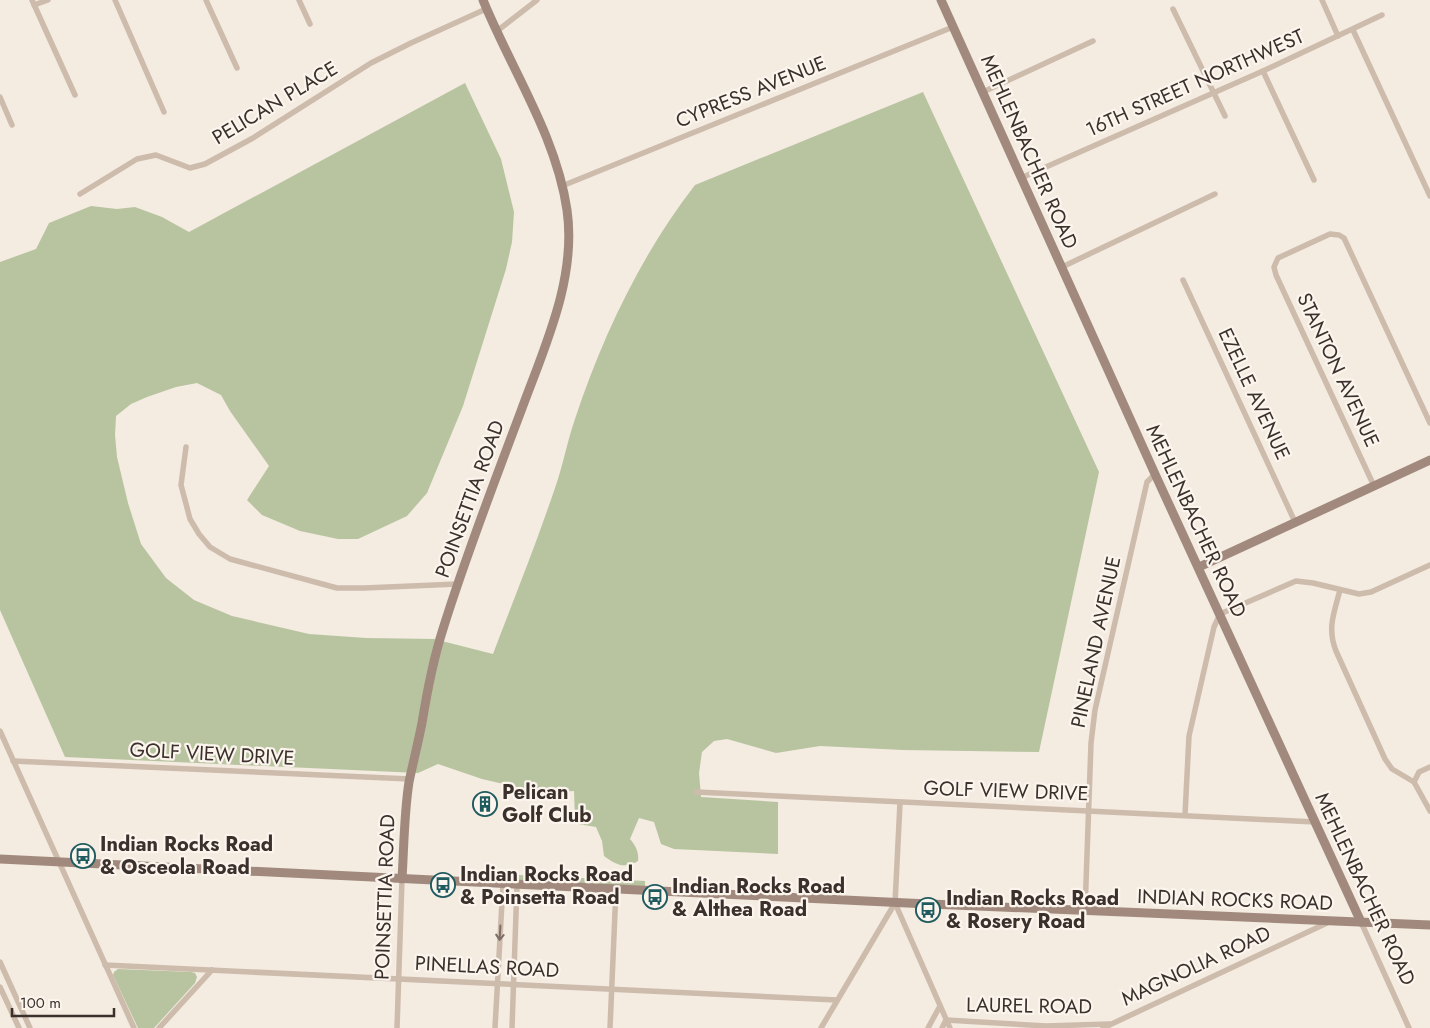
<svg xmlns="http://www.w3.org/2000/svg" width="1430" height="1028" viewBox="0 0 1430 1028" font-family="Jost,sans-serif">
<rect width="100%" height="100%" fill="#f4ebe1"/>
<g fill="#b8c4a0">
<path d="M465,83L501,159L514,212L512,242L506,269L463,406L427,493L407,516L358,539H338L300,531L262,515L247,500L269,466L230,411L221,395L197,383L176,387L147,397L131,404L116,416L115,435L117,457L128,503L141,544L166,578L194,600L232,616L309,634L366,638L434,639L493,654C514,599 536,544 555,488C563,465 567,442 575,419C602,337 642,253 695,185L923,92L1099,472L1039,752L903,750L820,746L776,753L727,739L714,741L702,752L699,773L701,797L778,802V854L674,849L661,844L654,822L639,818L630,839C636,846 639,852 638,861C625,869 616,865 604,856L602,841L596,827L578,824L575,819L574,791L542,793L482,779L438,764L418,773L65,757L0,610V262L36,249L49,223L91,206L117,209L135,207L162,217L189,232Z"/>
<polygon points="479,873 645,881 645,887 479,879"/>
<polygon points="118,969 191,972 195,973 197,977 195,983 154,1028 138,1028 113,975 114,972"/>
</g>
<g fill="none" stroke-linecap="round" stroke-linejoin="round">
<g stroke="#cdbbac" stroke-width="5.5">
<polyline points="32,0 75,95"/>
<polyline points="115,0 164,112"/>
<polyline points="206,0 237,68"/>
<polyline points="299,0 310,24"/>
<polyline points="1322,0 1338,36"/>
<polyline points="34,5 48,0"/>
<polyline points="1173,9 1225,116"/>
<polyline points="1353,30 1430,196"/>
<polyline points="497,31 537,0"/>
<polyline points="1263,71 1314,180"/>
<polyline points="983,92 1093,41"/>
<polyline points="0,97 12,125"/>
<polyline points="1021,178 1263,71 1382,15"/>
<polyline points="562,186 953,27"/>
<polyline points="80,194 137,159 156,155 190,168 205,164 253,138 371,63 411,43 486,9"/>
<polyline points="1062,267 1215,194"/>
<polyline points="1183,280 1295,522"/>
<polyline points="186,447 181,485 190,519 199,534 210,547 230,559 337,588 364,588 458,584"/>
<polyline points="1374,486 1276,275 1274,267 1278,258 1330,234 1339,235 1344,238 1430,423"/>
<path d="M1340,590C1334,613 1327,628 1336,651L1385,759L1392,769L1414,782L1430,811"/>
<polyline points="0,731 134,1028"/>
<polyline points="13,761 410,779"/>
<polyline points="1414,782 1419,772 1430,767"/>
<polyline points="696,792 1315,822"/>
<polyline points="1185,815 1189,736 1214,627 1220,614 1296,581 1313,583 1359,594 1371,592 1430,565"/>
<polyline points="895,903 950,1028"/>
<polyline points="1085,911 1091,743 1095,710 1147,482 1155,474"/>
<polyline points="1361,922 1409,1028"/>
<polyline points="0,962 30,1028"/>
<polyline points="105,965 837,1000"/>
<polyline points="0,987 19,1028"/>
<polyline points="159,1028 212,970"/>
<polyline points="397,1028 402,879"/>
<polyline points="495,1028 503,884"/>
<polyline points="512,1028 517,885"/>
<polyline points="610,1028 616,889"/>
<polyline points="821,1028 895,903 900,803"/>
<polyline points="928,1028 940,1006"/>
<polyline points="942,1028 946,1020 1046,1026 1109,1024"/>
<polyline points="1103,1028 1327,923"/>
</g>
<g stroke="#a18a7d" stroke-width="9">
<polyline points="941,0 1155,474 1361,922"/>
<polyline points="1199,567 1430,460"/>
<polyline points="0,859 907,903 1430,925"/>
<path d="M402,879C404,847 404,814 409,782C413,763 418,743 422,723C427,692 433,660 443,629C466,555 494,483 521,411C544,348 577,279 567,210C556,135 511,69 483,0"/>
</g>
</g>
<defs><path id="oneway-shaft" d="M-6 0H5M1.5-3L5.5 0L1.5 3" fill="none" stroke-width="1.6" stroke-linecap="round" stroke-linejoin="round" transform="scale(1.25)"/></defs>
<use stroke="#7d6f65" href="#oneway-shaft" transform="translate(500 933) rotate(93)"/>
<defs>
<symbol id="building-ring" viewBox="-11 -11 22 22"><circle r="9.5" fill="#fbf5ee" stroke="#1f5a5e" stroke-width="1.5"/><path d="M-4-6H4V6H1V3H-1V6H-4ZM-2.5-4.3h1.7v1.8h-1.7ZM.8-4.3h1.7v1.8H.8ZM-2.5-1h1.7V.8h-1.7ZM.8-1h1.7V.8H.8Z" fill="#1f5a5e"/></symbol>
<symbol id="bus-ring" viewBox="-11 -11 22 22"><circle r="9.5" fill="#fbf5ee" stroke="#1f5a5e" stroke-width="1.5"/><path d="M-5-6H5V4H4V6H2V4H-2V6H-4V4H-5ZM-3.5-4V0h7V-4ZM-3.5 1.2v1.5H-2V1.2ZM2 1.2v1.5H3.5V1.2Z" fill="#1f5a5e"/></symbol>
</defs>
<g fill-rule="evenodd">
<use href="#building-ring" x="471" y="790" width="28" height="28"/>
<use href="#bus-ring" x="69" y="842" width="28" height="28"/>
<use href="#bus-ring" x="429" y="871" width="28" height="28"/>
<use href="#bus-ring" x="641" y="883" width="28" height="28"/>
<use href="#bus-ring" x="914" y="896" width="28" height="28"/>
</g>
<g text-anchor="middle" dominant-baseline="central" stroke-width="4.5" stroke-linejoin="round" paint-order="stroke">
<g font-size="20" fill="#3b302b" stroke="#fbf5ee">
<text transform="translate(1195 83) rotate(-24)">16TH STREET NORTHWEST</text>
<text transform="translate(751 92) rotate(-22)">CYPRESS AVENUE</text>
<text transform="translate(275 103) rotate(-31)">PELICAN PLACE</text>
<text transform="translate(1029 152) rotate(66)">MEHLENBACHER ROAD</text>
<text transform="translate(1338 370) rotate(65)">STANTON AVENUE</text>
<text transform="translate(1254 394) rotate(65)">EZELLE AVENUE</text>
<text transform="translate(470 499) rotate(-70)">POINSETTIA ROAD</text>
<text transform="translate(1196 521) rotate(65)">MEHLENBACHER ROAD</text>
<text transform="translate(1096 642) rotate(-78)">PINELAND AVENUE</text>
<text transform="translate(212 754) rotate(3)">GOLF VIEW DRIVE</text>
<text transform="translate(1006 791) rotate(2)">GOLF VIEW DRIVE</text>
<text transform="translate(1365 889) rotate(65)">MEHLENBACHER ROAD</text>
<text transform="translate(385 897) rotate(-88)">POINSETTIA ROAD</text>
<text transform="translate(1235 900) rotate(2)">INDIAN ROCKS ROAD</text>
<text transform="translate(1196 966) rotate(-25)">MAGNOLIA ROAD</text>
<text transform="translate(487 967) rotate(3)">PINELLAS ROAD</text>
<text transform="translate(1029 1006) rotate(1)">LAUREL ROAD</text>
</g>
<g font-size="20" font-weight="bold" fill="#3b302b" stroke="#fbf5ee" text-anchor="start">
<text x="502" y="792">Pelican<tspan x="502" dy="23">Golf Club</tspan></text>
<text x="100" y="844">Indian Rocks Road<tspan x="100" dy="23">&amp; Osceola Road</tspan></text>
<text x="460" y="874">Indian Rocks Road<tspan x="460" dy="23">&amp; Poinsetta Road</tspan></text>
<text x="672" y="886">Indian Rocks Road<tspan x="672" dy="23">&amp; Althea Road</tspan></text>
<text x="946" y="898">Indian Rocks Road<tspan x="946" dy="23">&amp; Rosery Road</tspan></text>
</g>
</g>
<path d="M12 1008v8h102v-8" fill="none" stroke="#3b302b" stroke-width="2.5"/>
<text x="20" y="1008" font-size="15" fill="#3b302b" stroke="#fbf5ee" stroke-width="4" paint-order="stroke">100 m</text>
</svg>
